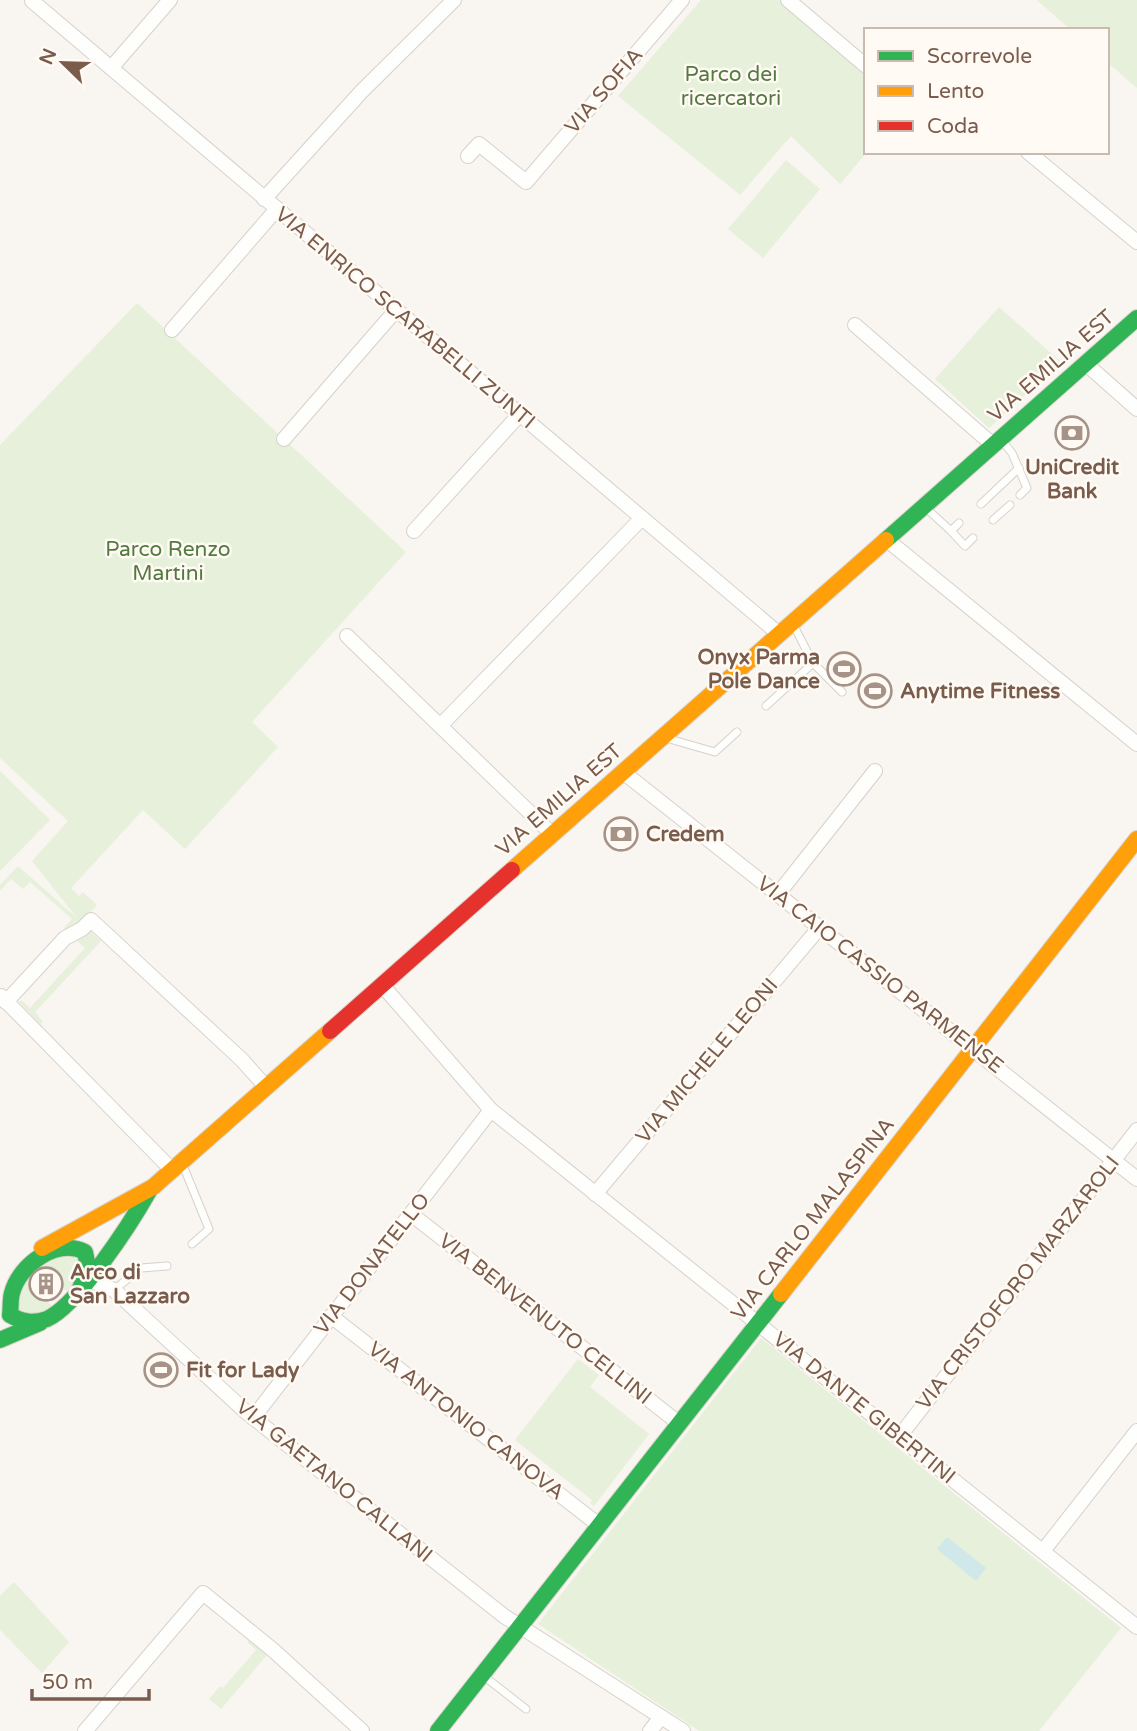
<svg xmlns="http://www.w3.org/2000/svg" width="1137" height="1731" viewBox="0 0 1137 1731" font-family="'Varela Round',sans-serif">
<rect width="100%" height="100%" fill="#f9f5f0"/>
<g fill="#e7f0db">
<polygon points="701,0 779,0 866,75 867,152 840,184 791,136 740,195 618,96"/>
<polygon points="1037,0 1137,0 1137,88 1107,62 1107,30 1071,30"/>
<polygon points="786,160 820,189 763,258 728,229"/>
<polygon points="137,303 406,552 252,722 278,747 185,849 143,810 71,888 79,896 83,892 97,905 78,925 66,930 64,928 72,919 30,882 23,889 11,879 0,891 0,885 18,866 77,918 32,861 68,821 0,758 0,445"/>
<polygon points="999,307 1061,362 989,428 935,379"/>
<polygon points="0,771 50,820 0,871"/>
<polygon points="90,931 101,941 35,1012 43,1022 40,1024 19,1002 21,1000 30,1008 85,948 76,940"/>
<polygon points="63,1251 80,1261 69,1294 39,1260"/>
<polygon points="23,1273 53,1308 38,1315 18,1314"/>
<polygon points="761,1338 1121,1628 1039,1731 699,1731 538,1624"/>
<polygon points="578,1359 599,1375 590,1387 649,1434 594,1506 590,1503 592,1500 515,1440"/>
<polygon points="14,1582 69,1642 42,1673 0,1630 0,1596"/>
<polygon points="249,1640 267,1655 221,1709 209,1699 220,1686 223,1688 256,1650 247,1642"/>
</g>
<polygon fill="#d0e8ea" points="947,1537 986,1568 976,1581 937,1549"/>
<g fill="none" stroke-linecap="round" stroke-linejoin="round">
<defs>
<g id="lane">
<polyline points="1003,442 1012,453 1027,488 1020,495"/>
<polyline points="981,504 1019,468"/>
<polyline points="927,509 951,531 959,523"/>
<polyline points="993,520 1010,505"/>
<polyline points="951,531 965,546 973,538"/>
<polyline points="813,663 842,692"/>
<polyline points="766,706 813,663 793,624"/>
<polyline points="666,738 715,752 737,732"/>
<polyline points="182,1163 209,1229 192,1244"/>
<polyline points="114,1290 141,1268 167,1266"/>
<polyline points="485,1677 526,1709"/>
</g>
<g id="street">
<polyline points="788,0 866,66"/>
<polyline points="32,1 779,634"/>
<polyline points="111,68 170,0"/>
<polyline points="1028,152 1137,242"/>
<polyline points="468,156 479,144 526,182 682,0"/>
<polyline points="264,199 362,91 454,0"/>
<polyline points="855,325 993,445"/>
<polyline points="172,330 276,210"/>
<polyline points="1085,363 1137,409"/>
<polyline points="284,439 397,309"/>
<polyline points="414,531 520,414"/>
<polyline points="886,539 1137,744"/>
<polyline points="347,636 552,834"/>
<polyline points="441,725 642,518"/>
<polyline points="623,772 1137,1179"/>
<polyline points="778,894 875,771"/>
<polyline points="382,985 491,1110 1137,1627"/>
<polyline points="1,996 172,1170"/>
<polyline points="6,1002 65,938 82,929 91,920 242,1060 266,1087"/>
<polyline points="595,1194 820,927"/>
<polyline points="411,1214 680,1424"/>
<polyline points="87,1279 114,1290 246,1412 504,1616 683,1731"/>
<polyline points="331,1316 600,1526"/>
<polyline points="253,1418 491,1110"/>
<polyline points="899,1437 1137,1130"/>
<polyline points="1043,1551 1137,1431"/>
<polyline points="85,1731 203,1593 273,1650 362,1731"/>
<polyline points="650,1731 661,1717"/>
</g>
<g id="fast">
<polyline points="886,540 1137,318"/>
<path d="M79,1291L88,1267L85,1252C58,1238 20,1263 12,1293C10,1300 11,1308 10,1315C22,1322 33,1324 47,1319C78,1305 131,1223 149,1191"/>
<polyline points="0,1340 40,1323"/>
<polyline points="438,1731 781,1294"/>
</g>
<g id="slow">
<polyline points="512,870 886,540"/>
<polyline points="42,1248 153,1187 330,1031"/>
<polyline points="781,1294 1137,839"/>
</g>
<polyline id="jam" points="330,1031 512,870"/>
</defs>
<use href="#lane" stroke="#d7d1cb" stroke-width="9"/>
<use href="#street" stroke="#d7d1cb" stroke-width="16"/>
<use href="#fast" stroke="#d9d2cb" stroke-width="18"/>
<use href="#slow" stroke="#d9d2cb" stroke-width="18"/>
<use href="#jam" stroke="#d9d2cb" stroke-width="18"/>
<use href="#lane" stroke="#fefefd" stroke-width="7"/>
<use href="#street" stroke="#fefefd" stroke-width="14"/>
<use href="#fast" stroke="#30b455" stroke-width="16"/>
<use href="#slow" stroke="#ff9f0a" stroke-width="16"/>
<use href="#jam" stroke="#e5322d" stroke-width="16"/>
</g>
<defs>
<symbol id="bank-ring" viewBox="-11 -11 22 22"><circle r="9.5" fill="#fffaf3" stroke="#a69286" stroke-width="1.5"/><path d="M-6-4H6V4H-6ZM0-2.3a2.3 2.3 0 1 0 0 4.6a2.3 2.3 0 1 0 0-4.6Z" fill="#a69286"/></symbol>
<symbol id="stadium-ring" viewBox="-11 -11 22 22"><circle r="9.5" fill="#fffaf3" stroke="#a69286" stroke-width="1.5"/><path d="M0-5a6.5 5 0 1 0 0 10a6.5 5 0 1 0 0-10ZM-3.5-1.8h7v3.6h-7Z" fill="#a69286"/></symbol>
<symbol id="building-ring" viewBox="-11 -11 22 22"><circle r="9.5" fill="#fffaf3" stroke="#a69286" stroke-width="1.5"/><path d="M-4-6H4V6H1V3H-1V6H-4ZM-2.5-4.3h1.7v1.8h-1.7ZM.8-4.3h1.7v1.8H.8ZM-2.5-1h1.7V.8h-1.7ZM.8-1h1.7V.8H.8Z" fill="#a69286"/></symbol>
</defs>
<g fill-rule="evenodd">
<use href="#bank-ring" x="1053" y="414" width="38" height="38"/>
<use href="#stadium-ring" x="825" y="650" width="38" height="38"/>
<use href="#stadium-ring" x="856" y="672" width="38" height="38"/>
<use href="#bank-ring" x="602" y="815" width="38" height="38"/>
<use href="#building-ring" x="27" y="1265" width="38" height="38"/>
<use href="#stadium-ring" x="142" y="1351" width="38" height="38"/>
</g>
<g text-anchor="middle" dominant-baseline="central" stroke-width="5" stroke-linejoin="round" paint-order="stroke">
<g font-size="21" fill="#537a41" stroke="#fffaf3">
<text x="731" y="74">Parco dei<tspan x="731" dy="24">ricercatori</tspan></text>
<text x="168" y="549">Parco Renzo<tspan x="168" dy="24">Martini</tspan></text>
</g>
<g font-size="21" fill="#7a5c4d" stroke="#fffaf3">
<text transform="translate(604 91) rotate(-49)">VIA SOFIA</text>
<text transform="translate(405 318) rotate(40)">VIA ENRICO SCARABELLI ZUNTI</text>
<text transform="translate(1051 366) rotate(-41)">VIA EMILIA EST</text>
<text transform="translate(559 800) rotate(-41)">VIA EMILIA EST</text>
<text transform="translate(880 975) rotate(38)">VIA CAIO CASSIO PARMENSE</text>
<text transform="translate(707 1061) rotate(-50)">VIA MICHELE LEONI</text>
<text transform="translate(813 1219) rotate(-52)">VIA CARLO MALASPINA</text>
<text transform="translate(372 1264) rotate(-52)">VIA DONATELLO</text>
<text transform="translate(1018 1283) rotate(-52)">VIA CRISTOFORO MARZAROLI</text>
<text transform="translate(545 1319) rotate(38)">VIA BENVENUTO CELLINI</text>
<text transform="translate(864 1408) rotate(39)">VIA DANTE GIBERTINI</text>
<text transform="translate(466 1421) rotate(38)">VIA ANTONIO CANOVA</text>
<text transform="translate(334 1481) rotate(39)">VIA GAETANO CALLANI</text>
</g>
<g font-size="21" font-weight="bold" fill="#7a5c4d" stroke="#fffaf3" text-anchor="start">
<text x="1072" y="467" text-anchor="middle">UniCredit<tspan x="1072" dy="24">Bank</tspan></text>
<text x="820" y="657" text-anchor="end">Onyx Parma<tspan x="820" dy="24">Pole Dance</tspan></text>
<text x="900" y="691">Anytime Fitness</text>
<text x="646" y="834">Credem</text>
<text x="70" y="1272">Arco di<tspan x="70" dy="24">San Lazzaro</tspan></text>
<text x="186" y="1370">Fit for Lady</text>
</g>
</g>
<rect x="864" y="28" width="245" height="126" fill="#fffaf3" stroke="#cabbb1" stroke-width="2"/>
<rect x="878" y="51" width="35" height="10" fill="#30b455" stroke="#cabbb1" stroke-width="2"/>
<text x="927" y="63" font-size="21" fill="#7a5c4d">Scorrevole</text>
<rect x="878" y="86" width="35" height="10" fill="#ff9f0a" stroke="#cabbb1" stroke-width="2"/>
<text x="927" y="98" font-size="21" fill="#7a5c4d">Lento</text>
<rect x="878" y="121" width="35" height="10" fill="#e5322d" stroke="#cabbb1" stroke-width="2"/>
<text x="927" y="133" font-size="21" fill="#7a5c4d">Coda</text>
<g transform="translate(63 63) rotate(293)" stroke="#fffaf3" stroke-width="5" paint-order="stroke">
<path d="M0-5L12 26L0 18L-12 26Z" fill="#7a5c4d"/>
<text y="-10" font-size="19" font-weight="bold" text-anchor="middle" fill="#7a5c4d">N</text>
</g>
<path d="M32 1689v10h117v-10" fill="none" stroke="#7a5c4d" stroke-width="3.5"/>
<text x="42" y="1689" font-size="21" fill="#7a5c4d" stroke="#fffaf3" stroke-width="5" paint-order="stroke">50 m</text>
</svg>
